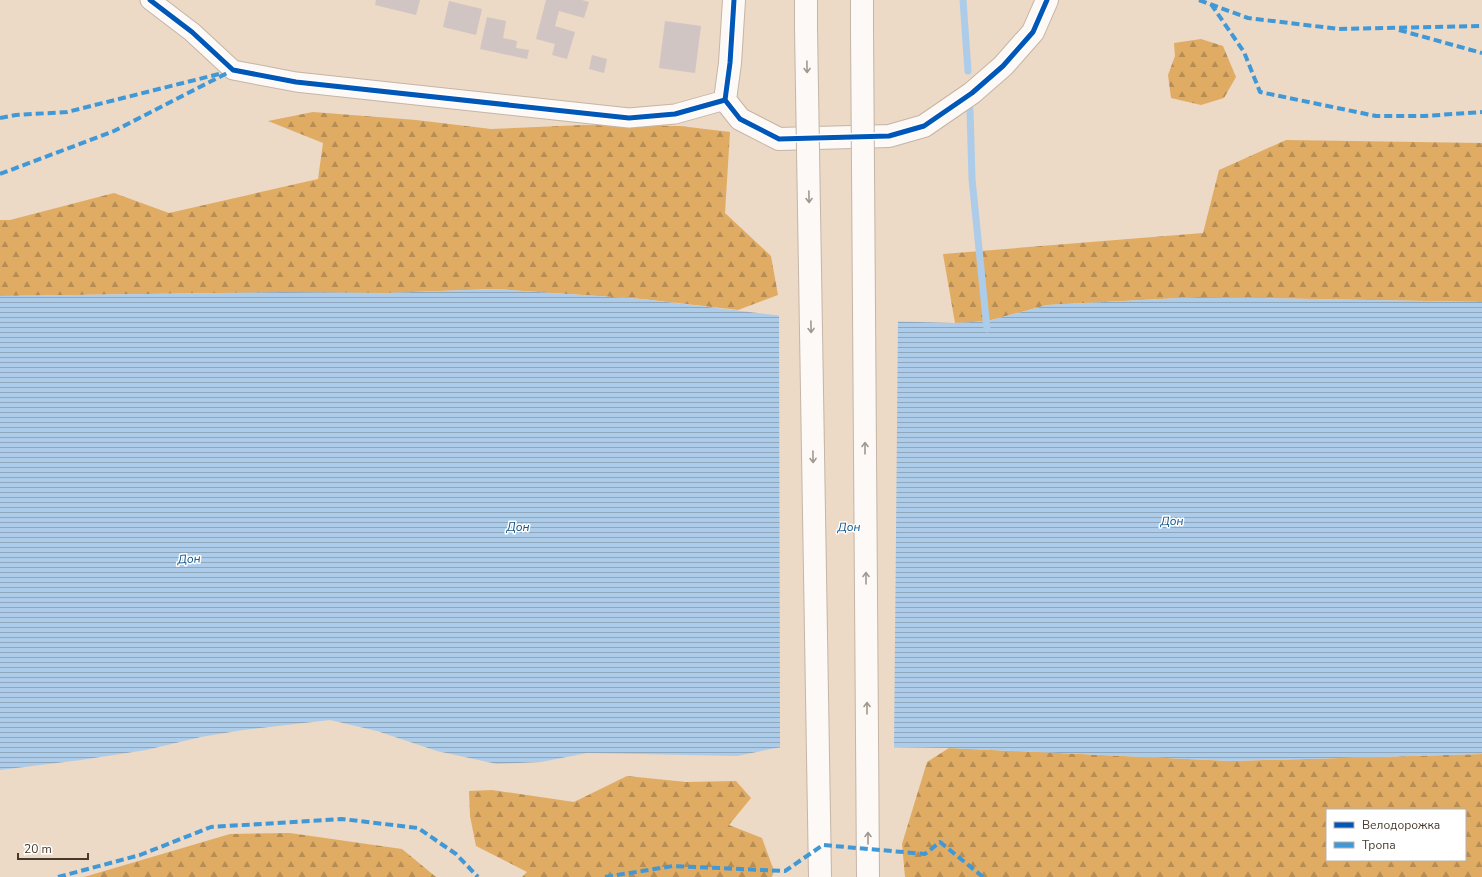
<svg xmlns="http://www.w3.org/2000/svg" width="1482" height="877" viewBox="0 0 1482 877" font-family="'Nunito Sans',sans-serif">
<defs>
<pattern id="forest-firs" width="22" height="20" patternUnits="userSpaceOnUse"><rect width="22" height="20" fill="#e0ac64"/><path d="M5 1l3.5 6h-7zM16 11l3.5 6h-7z" fill="#b78d53"/></pattern>
<pattern id="water-rules" width="6" height="5" patternUnits="userSpaceOnUse"><rect width="6" height="5" fill="#adcce9"/><path d="M0 2.5h6" fill="none" stroke="#8fa7bd"/></pattern>
</defs>
<rect width="100%" height="100%" fill="#ecd9c6"/>
<g fill="url(#forest-firs)" fill-rule="evenodd">
<polygon points="1201,39 1223,46 1236,77 1224,98 1201,105 1171,98 1168,75 1175,56 1174,43"/>
<polygon points="313,112 416,120 491,129 583,125 680,126 730,132 725,213 771,256 778,295 738,310 642,299 494,289 386,293 284,292 0,296 0,220 10,220 114,193 169,213 318,179 323,143 268,121"/>
<polygon points="1286,140 1482,143 1482,302 1199,297 1047,305 988,321 955,323 943,254 1203,233 1219,170"/>
<path d="M949,748L1231,761L1482,754V877H905L902,844L927,762ZM1327,810H1465V860H1327Z"/>
<polygon points="627,776 686,782 736,781 751,798 729,825 762,838 774,871 772,877 522,877 527,872 476,846 470,816 469,791 492,790 574,802"/>
<polygon points="290,833 402,849 436,877 84,877 230,834"/>
</g>
<polygon fill="url(#water-rules)" points="494,289 642,299 808,319 955,323 988,321 1047,305 1199,297 1482,302 1482,754 1231,761 949,748 801,746 776,748 737,756 587,753 541,762 497,764 437,751 377,731 330,720 243,730 201,737 146,750 81,760 0,770 0,296 284,292 386,293"/>
<polygon fill="#ecd9c6" points="779,313 808,317 898,320 894,749 801,748 780,750"/>
<g fill="none" stroke-linecap="round" stroke-linejoin="round">
<g stroke="#adcce9" stroke-width="7">
<polyline points="963,0 968,71"/>
<polyline points="970,110 972,179 987,329"/>
</g>
</g>
<g fill="#d0c5c3">
<polygon points="376,0 420,0 416,15 375,5"/>
<polygon points="546,0 582,0 589,2 584,18 559,11 555,26 575,32 567,59 552,55 555,44 536,39"/>
<polygon points="449,1 482,9 476,35 443,27"/>
<polygon points="487,17 506,21 503,38 517,41 516,48 529,50 527,59 480,49"/>
<polygon points="665,21 701,26 695,73 659,68"/>
<polygon points="592,55 607,59 604,73 589,69"/>
</g>
<g fill="none" stroke-linecap="round" stroke-linejoin="round">
<defs>
<polyline id="minor" points="150,0 192,32 233,70 296,82 629,118 675,114 725,100"/>
<polyline id="tertiary" points="734,0 730,63 725,100 740,119 779,139 889,136 924,126 972,93 1003,66 1033,32 1047,0"/>
<g id="trunk">
<polyline points="862,0 862,27"/>
<polyline points="806,28 806,0"/>
</g>
</defs>
<use href="#minor" stroke="#c4b5a7" stroke-width="21"/>
<use href="#tertiary" stroke="#c4b5a7" stroke-width="24"/>
<use href="#trunk" stroke="#c4b5a7" stroke-width="24"/>
<use href="#minor" stroke="#fcf9f6" stroke-width="19"/>
<use href="#tertiary" stroke="#fcf9f6" stroke-width="22"/>
<use href="#trunk" stroke="#fcf9f6" stroke-width="22"/>
<defs>
<g id="trunk-bridge">
<polyline points="862,27 868,877"/>
<polyline points="806,28 820,877"/>
</g>
</defs>
<use href="#trunk-bridge" stroke="#c4b5a7" stroke-width="24" stroke-linecap="butt"/>
<use href="#trunk-bridge" stroke="#fcf9f6" stroke-width="22"/>
<g stroke="#4098d7" stroke-width="4" stroke-dasharray="8 4" stroke-linecap="butt">
<polyline points="1199,0 1248,18 1339,29 1482,26"/>
<polyline points="1211,4 1244,52 1260,92 1376,116 1424,116 1482,112"/>
<polyline points="1399,30 1482,53"/>
<polyline points="0,118 16,115 67,112 219,74"/>
<polyline points="0,174 114,131 233,70"/>
<polyline points="58,877 140,855 211,827 342,819 418,828 456,854 478,877"/>
<polyline points="605,877 673,866 785,871 823,845 925,854 940,842 983,877"/>
</g>
<defs>
<g id="cycleway">
<polyline points="150,0 192,32 233,70 296,82 629,118 675,114 725,100"/>
<polyline points="734,0 730,63 725,100 740,119 779,139 889,136 924,126 972,93 1003,66 1033,32 1047,0"/>
</g>
</defs>
<use href="#cycleway" stroke="#fff" stroke-width="8"/>
<use href="#cycleway" stroke="#0057b8" stroke-width="5"/>
</g>
<defs><path id="oneway-shaft" d="M-6 0H5M1.5-3L5.5 0L1.5 3" fill="none" stroke-width="1.6" stroke-linecap="round" stroke-linejoin="round"/></defs>
<g stroke="#a19990">
<use href="#oneway-shaft" transform="translate(807 67) rotate(89)"/>
<use href="#oneway-shaft" transform="translate(809 197) rotate(89)"/>
<use href="#oneway-shaft" transform="translate(811 327) rotate(89)"/>
<use href="#oneway-shaft" transform="translate(865 448) rotate(-90)"/>
<use href="#oneway-shaft" transform="translate(813 457) rotate(89)"/>
<use href="#oneway-shaft" transform="translate(866 578) rotate(-90)"/>
<use href="#oneway-shaft" transform="translate(867 708) rotate(-90)"/>
<use href="#oneway-shaft" transform="translate(868 838) rotate(-90)"/>
</g>
<g text-anchor="middle" dominant-baseline="central" stroke-width="3" stroke-linejoin="round" paint-order="stroke">
<g font-size="12" font-style="italic" fill="#105488" stroke="#fff">
<text transform="translate(1172 521) rotate(-1)">Дон</text>
<text x="518" y="527">Дон</text>
<text transform="translate(849 527) rotate(-1)">Дон</text>
<text transform="translate(189 559) rotate(-3)">Дон</text>
</g>
</g>
<rect x="1326" y="809" width="140" height="52" fill="#ffffff" stroke="#b5b0aa"/>
<rect x="1334" y="822" width="20" height="6" fill="#0057b8" stroke="#b5b0aa"/>
<text x="1362" y="829" font-size="12" fill="#46392b">Велодорожка</text>
<rect x="1334" y="842" width="20" height="6" fill="#4098d7" stroke="#b5b0aa"/>
<text x="1362" y="849" font-size="12" fill="#46392b">Тропа</text>
<path d="M18 853v6h70v-6" fill="none" stroke="#46392b" stroke-width="2"/>
<text x="24" y="853" font-size="12" fill="#46392b" stroke="#ffffff" stroke-width="3" paint-order="stroke">20 m</text>
</svg>
